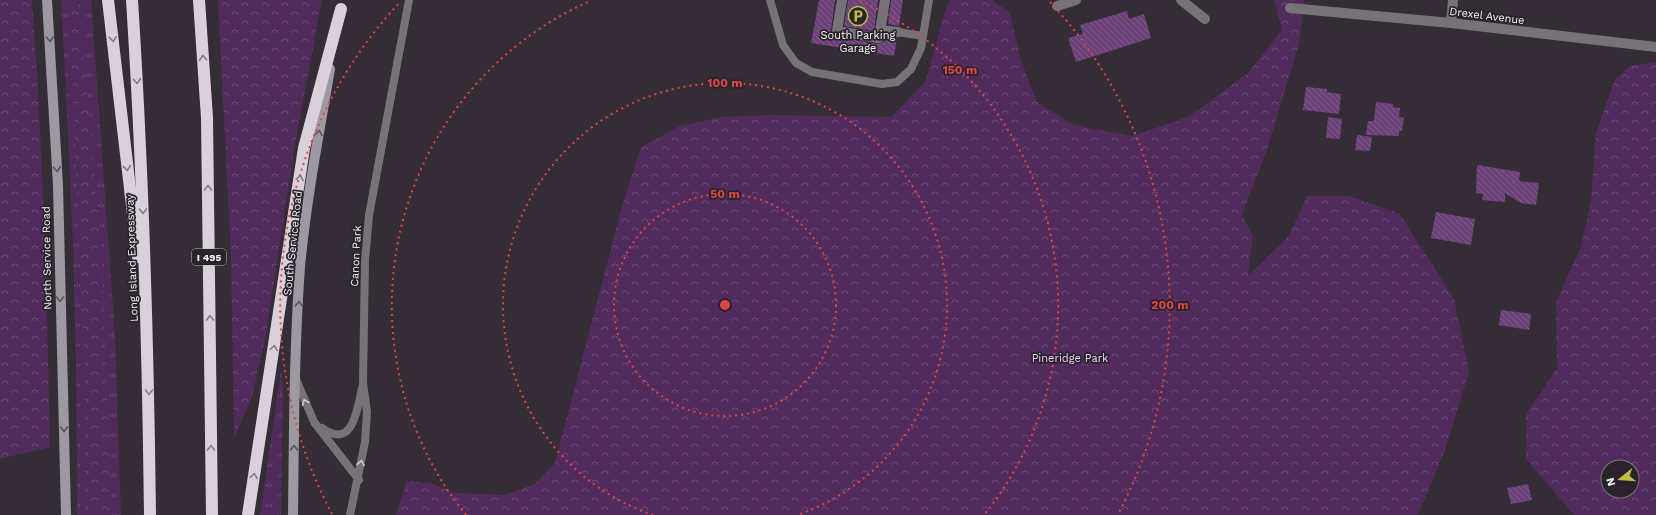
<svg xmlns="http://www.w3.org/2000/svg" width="1656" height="515" viewBox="0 0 1656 515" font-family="'Work Sans',sans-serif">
<defs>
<pattern id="grass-tufts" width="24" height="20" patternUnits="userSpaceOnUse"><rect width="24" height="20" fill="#512b5b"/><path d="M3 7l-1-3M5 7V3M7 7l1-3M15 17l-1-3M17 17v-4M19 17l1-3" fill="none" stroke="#6b4a73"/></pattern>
<pattern id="forest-crowns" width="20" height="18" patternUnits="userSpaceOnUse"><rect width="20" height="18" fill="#512b5b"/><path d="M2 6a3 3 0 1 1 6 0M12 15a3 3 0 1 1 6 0" fill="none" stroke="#6b4a73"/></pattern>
<pattern id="building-back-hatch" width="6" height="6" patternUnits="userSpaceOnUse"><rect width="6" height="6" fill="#6c4078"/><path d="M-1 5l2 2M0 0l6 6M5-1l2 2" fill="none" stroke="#825c8c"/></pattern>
</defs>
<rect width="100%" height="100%" fill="#342d36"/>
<g fill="url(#grass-tufts)">
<path d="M61,0H91L115,335L121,515H77C78,343 71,171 61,0Z"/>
<polygon points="281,370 283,386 281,515 260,515"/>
</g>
<g fill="url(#forest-crowns)" fill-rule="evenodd">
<path d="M0,0H32C43,149 47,298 50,447L0,459Z"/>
<polygon points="69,0 78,0 102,256 111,515 85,515 85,378"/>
<polygon points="218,0 322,0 296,139 265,340 252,397 234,438 231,256"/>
<polygon points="950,0 992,0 1010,13 1021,61 1037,102 1074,125 1132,136 1188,117 1248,73 1282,30 1274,0 1304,0 1299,44 1266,153 1242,214 1253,236 1248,276 1289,236 1307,196 1349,196 1400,214 1454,299 1469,372 1445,450 1418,515 396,515 407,481 430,483 456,493 504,495 535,484 555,463 621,210 641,147 680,126 721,117 770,115 891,117 926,81 943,18"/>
<path d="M1656,62V515H1574L1526,459V414L1557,368L1556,302L1581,247L1591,200L1596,133L1615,79L1630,66ZM1608,467H1632V491H1608Z"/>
</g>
<g fill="url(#building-back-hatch)">
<polygon points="819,0 835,0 831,30 833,36 878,44 884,42 886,37 897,38 894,56 811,43"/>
<polygon points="848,0 878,0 874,31 844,26"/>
<polygon points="891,0 903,0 899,26 888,24"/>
<polygon points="1127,11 1129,19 1144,14 1151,38 1076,62 1068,38 1083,34 1080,25"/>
<polygon points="1306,87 1327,89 1327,92 1341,94 1339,114 1303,110"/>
<polygon points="1376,102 1393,104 1393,107 1400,108 1399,117 1404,118 1402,131 1399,131 1399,136 1366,135 1368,121 1374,121"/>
<polygon points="1328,117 1342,119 1340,139 1326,138"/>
<polygon points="1357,135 1372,137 1370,151 1355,150"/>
<polygon points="1477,165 1520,172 1519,181 1539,183 1536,205 1521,203 1505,193 1505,202 1482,200 1483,194 1476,193"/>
<polygon points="1436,212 1475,219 1471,245 1431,238"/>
<polygon points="1501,310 1531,314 1529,330 1499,325"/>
<polygon points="1528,484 1532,500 1511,504 1507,488"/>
</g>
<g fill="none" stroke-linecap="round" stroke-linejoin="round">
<g stroke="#767378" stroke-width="8">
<polyline points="770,0 783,45 796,63 812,72 882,84 897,82 911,69 921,48 929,0"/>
<polyline points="898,32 923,36"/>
<polyline points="296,379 314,422 359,480"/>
<path d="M322,428C353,450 357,410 362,388"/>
<polyline points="350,515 365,442 367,412 363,383 365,261 369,215 409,0"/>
</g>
<g stroke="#767378" stroke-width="10">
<polyline points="842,0 837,31 879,38 885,0"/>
<polyline points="1181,0 1205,19"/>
<polyline points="1057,6 1076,0"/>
<polyline points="1290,8 1451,23 1656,47"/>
<polyline points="1451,23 1453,0"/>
<polyline points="880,30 898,32"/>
</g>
<g stroke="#9e98a0" stroke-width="10">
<polyline points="47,0 58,185 66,515"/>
<path d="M293,515C294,432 294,349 300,267C306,201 319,134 330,69"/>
</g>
<g stroke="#d9d0dc" stroke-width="12">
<polyline points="108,0 138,257"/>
<path d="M132,0C143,172 148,343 150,515"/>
<polyline points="199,0 207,118 212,515"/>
<polyline points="248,515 304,148 341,9"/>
</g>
</g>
<defs><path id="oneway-chevron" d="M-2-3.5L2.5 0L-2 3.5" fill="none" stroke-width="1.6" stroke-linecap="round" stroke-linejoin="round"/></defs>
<g stroke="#58525a">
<use href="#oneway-chevron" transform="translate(50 39) rotate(87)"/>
<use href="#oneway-chevron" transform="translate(319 133) rotate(-81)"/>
<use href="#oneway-chevron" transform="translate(57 169) rotate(87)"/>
<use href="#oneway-chevron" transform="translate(60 299) rotate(89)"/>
<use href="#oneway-chevron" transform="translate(299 304) rotate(-87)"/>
<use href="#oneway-chevron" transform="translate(64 429) rotate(89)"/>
<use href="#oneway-chevron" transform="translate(294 448) rotate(-89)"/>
</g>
<g stroke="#827a84">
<use href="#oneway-chevron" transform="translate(113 39) rotate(84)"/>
<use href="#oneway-chevron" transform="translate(203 58) rotate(-94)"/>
<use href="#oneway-chevron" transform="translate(137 81) rotate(86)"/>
<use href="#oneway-chevron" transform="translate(127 168) rotate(84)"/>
<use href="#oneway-chevron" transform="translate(300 178) rotate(-81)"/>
<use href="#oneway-chevron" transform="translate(208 188) rotate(-91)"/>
<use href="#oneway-chevron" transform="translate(143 211) rotate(88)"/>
<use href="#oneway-chevron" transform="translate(210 318) rotate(-91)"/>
<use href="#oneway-chevron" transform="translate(274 348) rotate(-81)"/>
<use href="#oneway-chevron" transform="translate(149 392) rotate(90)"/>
<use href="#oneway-chevron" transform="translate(211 448) rotate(-90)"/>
<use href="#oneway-chevron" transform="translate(254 476) rotate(-81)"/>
</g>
<g stroke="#cac6cb">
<use href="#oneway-chevron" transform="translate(305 402) rotate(-113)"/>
<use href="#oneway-chevron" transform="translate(361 463) rotate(-80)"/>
</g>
<g fill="none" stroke="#db4647" stroke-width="2" stroke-dasharray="2 4">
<circle cx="725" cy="305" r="111"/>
<path d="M653 515A222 222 0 1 1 797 515"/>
<path d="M466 515A333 333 0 0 1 590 1M860 1A333 333 0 0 1 984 515"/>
<path d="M332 514A445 445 0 0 1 400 2M1050 2A445 445 0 0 1 1118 514"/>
</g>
<defs>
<symbol id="parking-ring" viewBox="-11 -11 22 22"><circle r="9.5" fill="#2a232c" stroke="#bfbe41" stroke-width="1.5"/><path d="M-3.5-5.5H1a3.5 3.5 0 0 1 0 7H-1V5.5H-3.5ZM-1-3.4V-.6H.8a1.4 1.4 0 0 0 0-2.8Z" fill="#bfbe41"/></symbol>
</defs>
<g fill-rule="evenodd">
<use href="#parking-ring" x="847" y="5" width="22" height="22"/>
</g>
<g text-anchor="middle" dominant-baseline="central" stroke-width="3.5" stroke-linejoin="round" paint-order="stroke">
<rect fill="#2a232c" stroke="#bab4bb" stroke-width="1" x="192" y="249" width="34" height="16" rx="3"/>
<g font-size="10" font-weight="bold" fill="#f7f2f8">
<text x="209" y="257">I 495</text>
</g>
<g font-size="11" fill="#f7f2f8" stroke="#2a232c">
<text transform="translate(1487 16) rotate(7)">Drexel Avenue</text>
<text transform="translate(293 243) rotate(-84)">South Service Road</text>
<text transform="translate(356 256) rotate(-87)">Canon Park</text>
<text transform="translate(47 258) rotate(-91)">North Service Road</text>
<text transform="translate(132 258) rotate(-92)">Long Island Expressway</text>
</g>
<g font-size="11" fill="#f7f2f8" stroke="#2a232c">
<text x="858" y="35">South Parking<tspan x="858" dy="13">Garage</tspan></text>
</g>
<g font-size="11" fill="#f4cdff" stroke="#2a232c">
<text x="1070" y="358">Pineridge Park</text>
</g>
</g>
<circle cx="725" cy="305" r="6" fill="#db4647" stroke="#2a232c" stroke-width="2"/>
<g font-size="12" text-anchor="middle" font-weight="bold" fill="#db4647" stroke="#2a232c" stroke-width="3.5" stroke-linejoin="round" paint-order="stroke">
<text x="960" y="74">150 m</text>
<text x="725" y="87">100 m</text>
<text x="725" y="198">50 m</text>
<text x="1170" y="309">200 m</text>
</g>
<g transform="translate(1620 479) rotate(253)"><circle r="19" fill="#2a232c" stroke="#7c767e"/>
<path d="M0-3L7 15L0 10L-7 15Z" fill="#bfbe41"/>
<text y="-6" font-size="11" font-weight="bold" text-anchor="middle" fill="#f7f2f8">N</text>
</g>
</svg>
